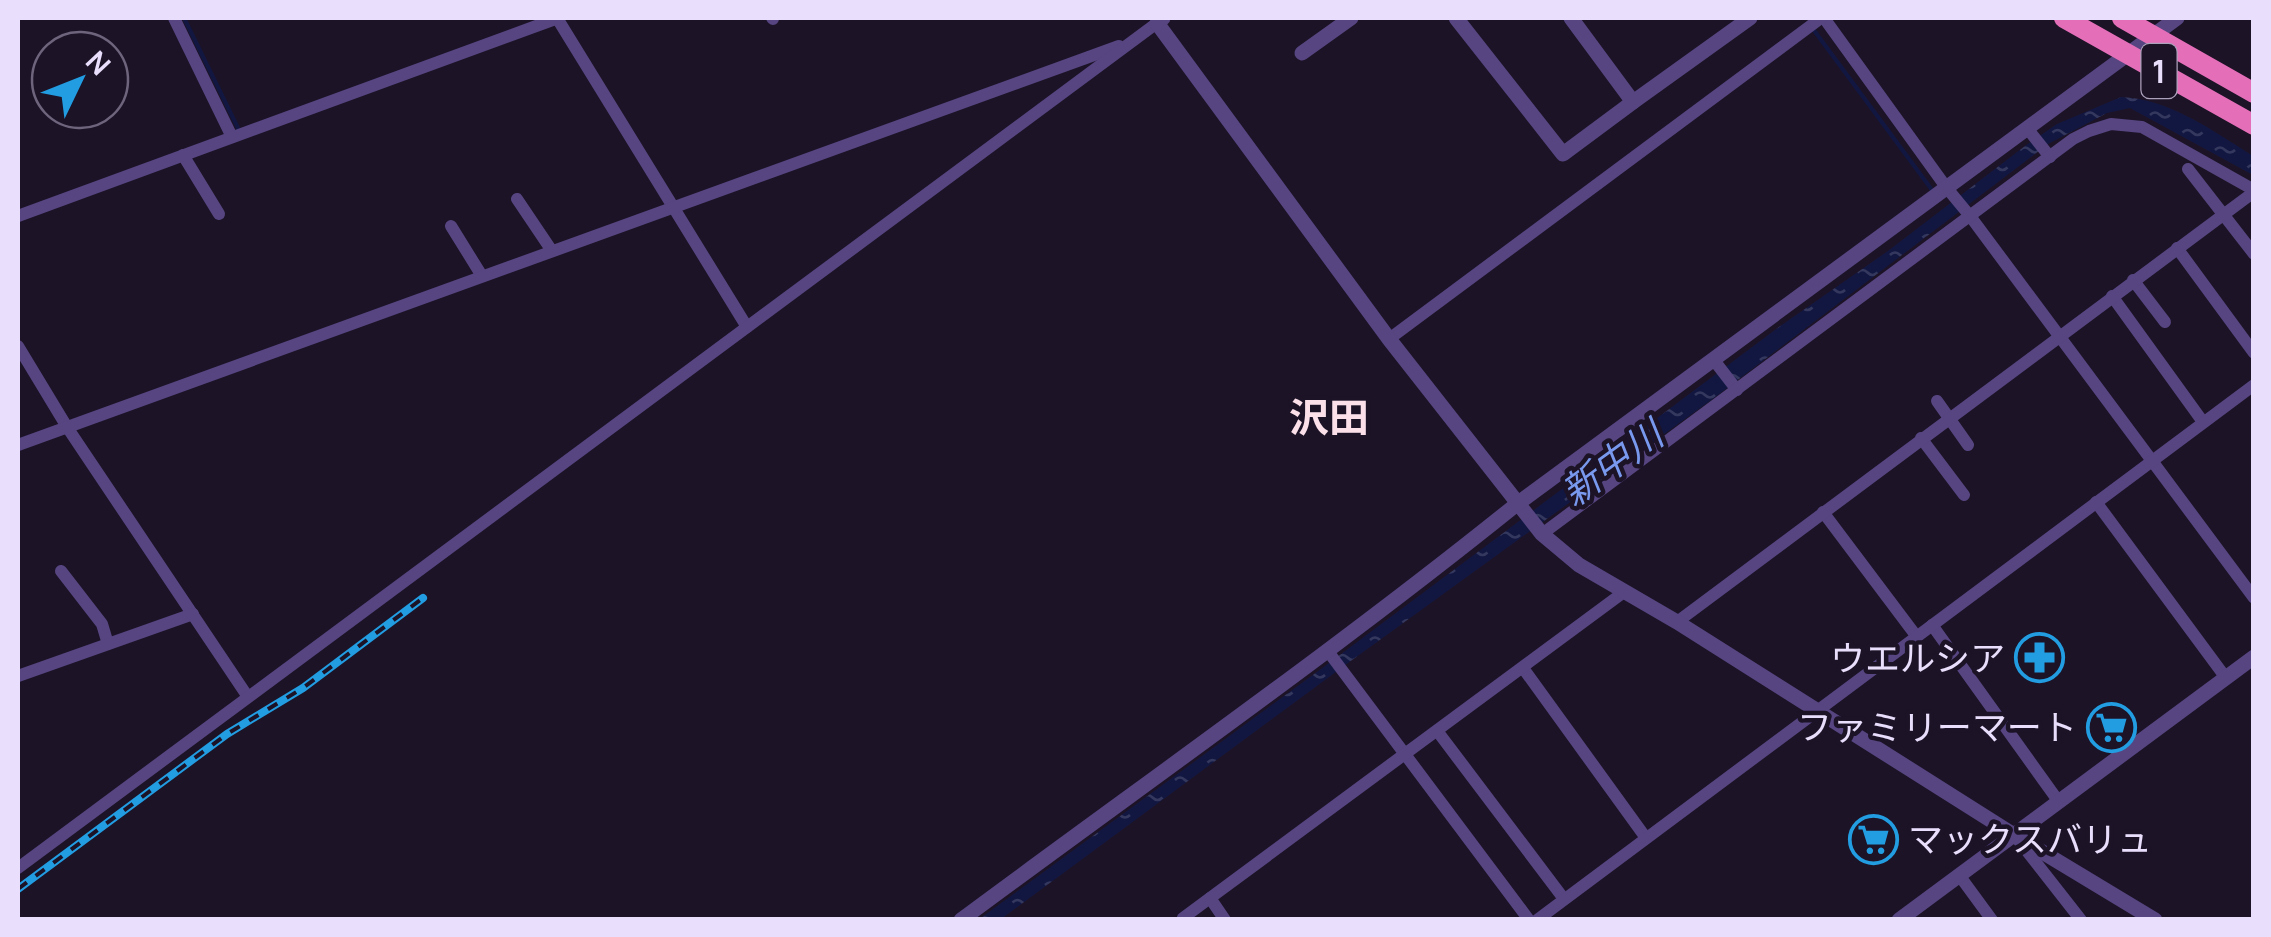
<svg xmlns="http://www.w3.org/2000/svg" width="2271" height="937" viewBox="0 0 2271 937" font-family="Manrope,'Noto Sans JP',sans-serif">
<defs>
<pattern id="water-ripples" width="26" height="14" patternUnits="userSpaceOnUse" patternTransform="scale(2.5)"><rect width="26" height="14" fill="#121742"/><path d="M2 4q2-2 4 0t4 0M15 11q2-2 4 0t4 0" fill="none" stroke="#34385e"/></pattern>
</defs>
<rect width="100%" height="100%" fill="#1c1327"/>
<path fill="url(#water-ripples)" d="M2121,97C2170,99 2213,131 2253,156V175L2130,108L2107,113L2048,144L1714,398L1348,663L1001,919L978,920L1321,669L1779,327L1888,251L2025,146L2057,124Z"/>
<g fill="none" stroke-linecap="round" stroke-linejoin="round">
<g stroke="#121742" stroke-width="4">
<polyline points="184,18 239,130"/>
<polyline points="1813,29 1932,190"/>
</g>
<g stroke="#564580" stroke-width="12">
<polyline points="174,18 232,137"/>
<polyline points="557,18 747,327"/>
<polyline points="772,18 773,19"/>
<polyline points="1824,18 1946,187 1970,216 2254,598"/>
<polyline points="2027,128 2050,157"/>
<polyline points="183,155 219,214"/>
<polyline points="2188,169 2254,254"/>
<polyline points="517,199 552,251"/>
<polyline points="18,216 558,18"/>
<polyline points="451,226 482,276"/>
<polyline points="2177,248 2254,353"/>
<polyline points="2133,280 2165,322"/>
<polyline points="2112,296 2203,422"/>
<polyline points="1389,339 1821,18"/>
<polyline points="18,346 67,427 248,697"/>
<polyline points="1713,359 1737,390"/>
<polyline points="1937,401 1968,445"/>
<polyline points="1921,438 1964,495"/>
<polyline points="18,445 1119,46"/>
<polyline points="2096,502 2226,678"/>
<polyline points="1823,512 1917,637"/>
<polyline points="1542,534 2073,139 2089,131 2111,124 2142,127 2254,190"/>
<polyline points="61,571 102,624 108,644"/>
<polyline points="1677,622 2254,192"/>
<polyline points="1932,625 2059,802"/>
<polyline points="1327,650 1529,920"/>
<polyline points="1523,668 1646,838"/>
<polyline points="18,676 193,614"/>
<polyline points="1438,732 1564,899"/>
<polyline points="2019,841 2081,920"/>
<polyline points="18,868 1157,23"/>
<polyline points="1959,875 1992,920"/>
<polyline points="1184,920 1183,918 1210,898"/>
<polyline points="1225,920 1210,898 1624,592"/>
<polyline points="1537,920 2254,385"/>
</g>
<g stroke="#564580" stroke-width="15">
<polyline points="1163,18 1157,23 1389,339 1542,534 1579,565 1677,622 2014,835 2155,920"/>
<polyline points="1456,18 1563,154 1633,102"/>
<polyline points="1571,18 1633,102 1750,18"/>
<polyline points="1302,53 1351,18"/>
<path d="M961,920C1147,782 1337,649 1517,504L2177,18"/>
<polyline points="1899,920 2254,657"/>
</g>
<g stroke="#e56eb9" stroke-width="20">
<polyline points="2064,18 2254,125"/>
<polyline points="2122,18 2254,93"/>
</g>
<defs>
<polyline id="rail" points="18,889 227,734 303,688 423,598"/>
</defs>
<use href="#rail" stroke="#229de2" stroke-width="8"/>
<use href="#rail" stroke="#1c1327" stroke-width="4" stroke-dasharray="11" stroke-linecap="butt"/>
</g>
<defs>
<symbol id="pharmacy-ring" viewBox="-11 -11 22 22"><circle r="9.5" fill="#1c1327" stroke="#229de2" stroke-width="1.5"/><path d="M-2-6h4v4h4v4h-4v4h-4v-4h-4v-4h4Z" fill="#229de2"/></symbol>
<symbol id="supermarket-ring" viewBox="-11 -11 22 22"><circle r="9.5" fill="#1c1327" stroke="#229de2" stroke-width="1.5"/><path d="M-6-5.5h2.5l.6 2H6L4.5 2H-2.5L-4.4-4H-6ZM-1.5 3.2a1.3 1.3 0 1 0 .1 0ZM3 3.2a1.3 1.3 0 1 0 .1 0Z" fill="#229de2"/></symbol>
</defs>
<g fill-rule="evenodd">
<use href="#pharmacy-ring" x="2012" y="630" width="55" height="55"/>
<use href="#supermarket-ring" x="2084" y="700" width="55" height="55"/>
<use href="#supermarket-ring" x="1846" y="812" width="55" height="55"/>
</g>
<g text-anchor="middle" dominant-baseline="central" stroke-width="9" stroke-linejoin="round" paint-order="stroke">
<rect fill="#1c1327" stroke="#aca1bb" stroke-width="2.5" x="2141.5" y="44" width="35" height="54" rx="8"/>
<g font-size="32" font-weight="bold" fill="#e9defb">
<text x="2159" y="71">1</text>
</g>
<g font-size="35" fill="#e9defb" stroke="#1c1327" text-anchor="end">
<text x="2005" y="658">ウエルシア</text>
<text x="2077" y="727">ファミリーマート</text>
<text x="1908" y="839" text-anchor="start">マックスバリュ</text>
</g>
<g font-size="38" font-style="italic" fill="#7999ee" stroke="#1c1327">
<text transform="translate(1611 462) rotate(-36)">新中川</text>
</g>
<g font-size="40" font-weight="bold" fill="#fbe0ea" stroke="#1c1327">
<text x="1329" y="416">沢田</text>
</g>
</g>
<rect width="2271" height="937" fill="none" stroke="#e9defb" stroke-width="40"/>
<g transform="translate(80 80) rotate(47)"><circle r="48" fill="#1c1327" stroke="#6e647c" stroke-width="2.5"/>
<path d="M0-8L18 38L0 25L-18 38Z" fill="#229de2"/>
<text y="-15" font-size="28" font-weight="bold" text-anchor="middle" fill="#e9defb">N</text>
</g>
</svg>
